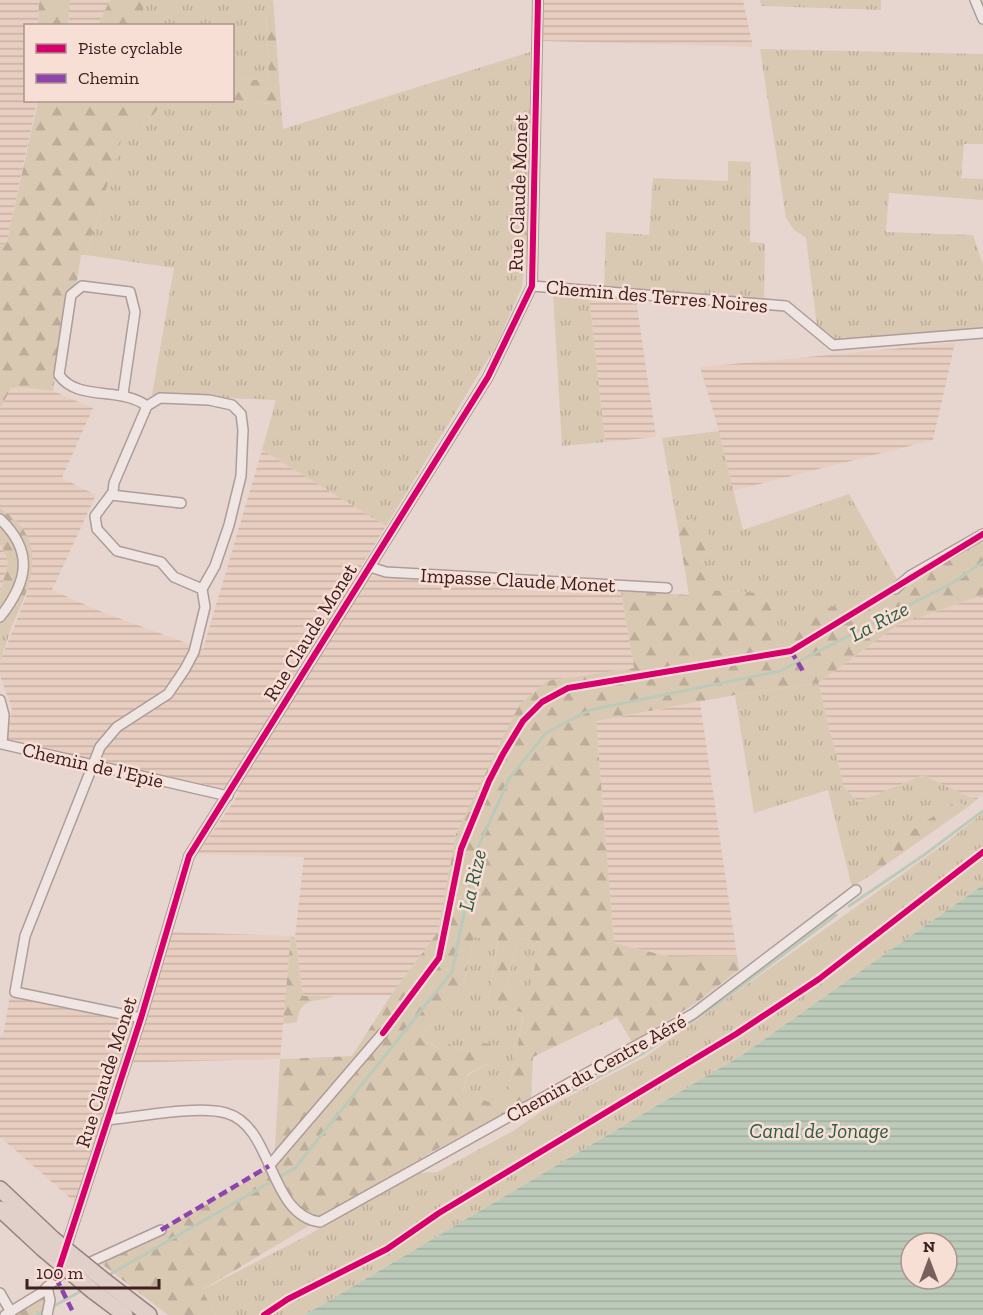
<svg xmlns="http://www.w3.org/2000/svg" width="983" height="1315" viewBox="0 0 983 1315" font-family="'Zilla Slab',serif">
<defs>
<pattern id="farmland-rules" width="6" height="5" patternUnits="userSpaceOnUse" patternTransform="scale(1.5)"><rect width="6" height="5" fill="#e7cec0"/><path d="M0 2.5h6" fill="none" stroke="#c7b1a5"/></pattern>
<pattern id="grass-tufts" width="24" height="20" patternUnits="userSpaceOnUse" patternTransform="scale(1.5)"><rect width="24" height="20" fill="#dac9b2"/><path d="M3 7l-1-3M5 7V3M7 7l1-3M15 17l-1-3M17 17v-4M19 17l1-3" fill="none" stroke="#bcac99"/></pattern>
<pattern id="forest-firs" width="22" height="20" patternUnits="userSpaceOnUse" patternTransform="scale(1.5)"><rect width="22" height="20" fill="#dac9b2"/><path d="M5 1l3.5 6h-7zM16 11l3.5 6h-7z" fill="#bcac99"/></pattern>
<pattern id="water-rules" width="6" height="5" patternUnits="userSpaceOnUse" patternTransform="scale(1.5)"><rect width="6" height="5" fill="#bbcab9"/><path d="M0 2.5h6" fill="none" stroke="#a2ad9f"/></pattern>
</defs>
<rect width="100%" height="100%" fill="#e7d6d0"/>
<g fill="url(#farmland-rules)">
<polygon points="0,0 39,0 38,25 26,26 26,100 37,101 6,245 0,244"/>
<polygon points="70,0 110,0 98,25 68,26"/>
<polygon points="543,0 743,0 753,47 543,41"/>
<polygon points="589,296 636,299 656,437 605,442"/>
<polygon points="955,343 933,440 732,491 719,431 700,367"/>
<polygon points="12,386 53,391 93,408 62,478 96,495 52,590 102,612 203,649 262,450 386,526 356,575 621,591 634,668 547,681 456,834 438,932 391,995 303,996 295,937 304,857 197,854 240,792 6,740 12,708 0,676 0,662 28,592 21,525 0,507 0,409"/>
<polygon points="0,541 8,562 0,594"/>
<polygon points="983,595 983,794 976,800 923,775 858,802 844,787 818,683 898,625"/>
<polygon points="700,702 737,956 671,957 614,943 596,721"/>
<polygon points="172,932 291,936 280,1059 120,1063 77,1204 0,1137 0,1036 3,1035 11,990 147,1017"/>
</g>
<g fill="url(#grass-tufts)">
<polygon points="147,0 273,0 274,11 266,11 269,81 233,78 232,26 143,26 137,24"/>
<polygon points="760,0 881,0 881,10 761,6"/>
<polygon points="760,49 983,54 983,144 964,144 961,178 983,179 983,200 889,193 886,232 973,235 983,264 983,331 841,342 827,337 817,327 806,238 794,230 786,218"/>
<polygon points="530,52 529,234 522,287 496,346 386,526 262,450 276,400 152,395 174,268 86,255 124,131 152,115 164,101 233,100 281,105 283,129"/>
<polygon points="728,161 751,162 750,242 765,243 764,300 604,287 606,232 649,235 653,178 728,181"/>
<polygon points="553,293 589,296 605,442 562,446"/>
<polygon points="719,431 743,530 849,494 903,590 859,597 794,633 780,630 764,593 709,590 692,519 677,523 662,438"/>
<polygon points="0,614 12,626 0,662"/>
<polygon points="818,683 844,787 858,802 923,775 976,800 968,807 956,801 889,846 871,863 871,875 852,887 828,790 754,813 735,695"/>
<polygon points="983,813 983,885 742,1055 305,1315 216,1315 202,1290 310,1234 416,1173 437,1172 513,1131 543,1110 645,1057 943,845"/>
<path d="M474,937L498,939L488,1003L524,1012L509,1089L504,1095L490,1102L463,1092L468,1075L489,1063L476,1052C462,1052 451,1047 441,1037L440,1049L420,1038L464,983Z"/>
<polygon points="518,938 541,942 529,995 506,988"/>
</g>
<g fill="url(#forest-firs)" fill-rule="evenodd">
<polygon points="39,0 70,0 68,25 38,25"/>
<polygon points="110,0 147,0 138,23 143,25 98,25"/>
<polygon points="266,11 274,11 281,105 233,100 233,78 269,81"/>
<polygon points="38,101 164,101 153,115 124,131 86,255 81,255 77,281 68,291 53,391 12,386 0,409 0,244 6,245"/>
<path d="M0,507C6,513 16,519 21,526C44,559 27,593 12,626L0,614V594L8,562L0,541Z"/>
<path d="M692,519L711,536L712,551L701,561L714,576L709,590L764,593L780,630L794,633L804,617L859,597L903,590L983,534V595L898,625L818,683L735,695L596,721L614,943L671,957L737,956L739,970L693,1005L632,1042L617,1017L533,1057L531,1098L430,1153L202,1290L216,1315H168L102,1264L274,1166L280,1059L352,1056L391,995L438,932L456,834L519,705L547,681L634,668L621,591L689,595L677,523ZM474,937L498,940L488,1003L524,1013L509,1089L504,1095L489,1102L463,1091L468,1074L489,1063H498L495,1045L483,1043L476,1052C461,1052 451,1047 441,1036L439,1049L420,1038L464,983ZM518,938L541,942L528,994L506,988Z"/>
<polygon points="956,801 968,807 871,875 871,863 889,846"/>
<path d="M291,936L295,937L303,996H335C314,1003 300,997 297,1022L283,1024Z"/>
<polygon points="46,1296 44,1315 14,1315"/>
</g>
<path fill="url(#water-rules)" fill-rule="evenodd" d="M983,885V1315H305L742,1055ZM911,1243H947V1279H911Z"/>
<g fill="none" stroke-linecap="round" stroke-linejoin="round">
<g stroke="#bbcab9" stroke-width="3">
<polyline points="849,906 924,855 983,811"/>
<polyline points="544,1106 642,1054 713,1007 836,915"/>
<polyline points="107,1276 295,1168 452,972 477,850 509,779 546,733 590,710 780,671 954,582 983,562"/>
<polyline points="52,1307 83,1290"/>
<polyline points="37,1315 46,1310"/>
</g>
<defs>
<g id="minor">
<polyline points="975,0 983,19"/>
<polyline points="532,286 786,306 833,345 983,333"/>
<path d="M123,394L135,312L130,292L82,286L71,295L59,375C78,402 120,386 147,406"/>
<polyline points="111,495 181,503"/>
<path d="M0,519C35,552 27,583 0,617"/>
<polyline points="370,567 386,572 667,588"/>
<polyline points="895,589 910,576 983,534"/>
<polyline points="0,700 4,715 2,744 228,796"/>
<polyline points="141,1018 15,992 25,936 100,747 117,727 168,694 185,669 194,652 205,607 202,589 174,577 161,562 117,551 97,529 95,516 113,492 114,483 147,406 160,398 209,400 232,405 241,414 243,430 241,476 229,525 215,566 202,589"/>
<path d="M107,1120C137,1117 198,1105 226,1113C274,1126 268,1215 320,1222L693,1014L856,890"/>
<polyline points="269,1166 383,1033"/>
<polyline points="82,1266 161,1230"/>
<polyline points="56,1278 141,1018 189,856 488,377 532,286 538,0"/>
<polyline points="0,1293 11,1312"/>
<polyline points="5,1315 41,1293 59,1276"/>
<polyline points="47,1315 50,1300 47,1287"/>
</g>
<g id="trunk">
<polyline points="0,1189 53,1239"/>
<polyline points="0,1209 42,1248"/>
<polyline points="106,1282 149,1315"/>
<polyline points="93,1291 125,1315"/>
</g>
</defs>
<use href="#minor" stroke="#ad9c98" stroke-width="12"/>
<use href="#trunk" stroke="#92827f" stroke-width="18"/>
<use href="#minor" stroke="#efe5e2" stroke-width="9"/>
<use href="#trunk" stroke="#e1cfca" stroke-width="15"/>
<defs>
<g id="trunk-bridge">
<polyline points="53,1239 106,1282"/>
<polyline points="42,1248 93,1291"/>
</g>
</defs>
<use href="#trunk-bridge" stroke="#92827f" stroke-width="18" stroke-linecap="butt"/>
<use href="#trunk-bridge" stroke="#e1cfca" stroke-width="15"/>
<g stroke="#8e44ad" stroke-width="4.5" stroke-dasharray="9 4.5" stroke-linecap="butt">
<polyline points="791,651 803,671"/>
<polyline points="161,1230 269,1166"/>
<polyline points="56,1278 73,1312"/>
</g>
<defs>
<g id="cycleway">
<polyline points="383,1033 439,958 461,849 489,781 503,754 523,721 542,702 568,688 791,651 983,534"/>
<polyline points="56,1278 141,1018 189,856 488,377 532,286 538,0"/>
<polyline points="264,1315 288,1299 387,1249 439,1213 736,1034 819,979 983,852"/>
</g>
</defs>
<use href="#cycleway" stroke="#f8dfd6" stroke-width="10"/>
<use href="#cycleway" stroke="#d6006c" stroke-width="6"/>
</g>
<g text-anchor="middle" dominant-baseline="central" stroke-width="5" stroke-linejoin="round" paint-order="stroke">
<g font-size="20" fill="#3d201f" stroke="#f8dfd6">
<text transform="translate(518 193) rotate(-88)">Rue Claude Monet</text>
<text transform="translate(657 296) rotate(5)">Chemin des Terres Noires</text>
<text transform="translate(518 580) rotate(3)">Impasse Claude Monet</text>
<text transform="translate(310 632) rotate(-58)">Rue Claude Monet</text>
<text transform="translate(93 765) rotate(13)">Chemin de l'Epie</text>
<text transform="translate(596 1068) rotate(-29)">Chemin du Centre Aéré</text>
<text transform="translate(106 1072) rotate(-72)">Rue Claude Monet</text>
</g>
<g font-size="21" font-style="italic" fill="#2d5e45" stroke="#f8dfd6">
<text transform="translate(879 621) rotate(-27)">La Rize</text>
<text transform="translate(472 880) rotate(-77)">La Rize</text>
<text x="819" y="1130">Canal de Jonage</text>
</g>
</g>
<rect x="24" y="24" width="210" height="78" fill="#f8dfd6" stroke="#ad938d" stroke-width="1.5"/>
<rect x="36" y="44" width="30" height="9" fill="#d6006c" stroke="#ad938d" stroke-width="1.5"/>
<text x="78" y="54" font-size="18" fill="#3d201f">Piste cyclable</text>
<rect x="36" y="74" width="30" height="9" fill="#8e44ad" stroke="#ad938d" stroke-width="1.5"/>
<text x="78" y="84" font-size="18" fill="#3d201f">Chemin</text>
<g transform="translate(929 1261)"><circle r="28" fill="#f8dfd6" stroke="#ad938d" stroke-width="1.5"/>
<path d="M0-4.5L10 22L0 15L-10 22Z" fill="#78605d"/>
<text y="-9" font-size="16" font-weight="bold" text-anchor="middle" fill="#3d201f">N</text>
</g>
<path d="M27 1279v9h132v-9" fill="none" stroke="#3d201f" stroke-width="3"/>
<text x="36" y="1279" font-size="18" fill="#3d201f" stroke="#f8dfd6" stroke-width="4.5" paint-order="stroke">100 m</text>
</svg>
